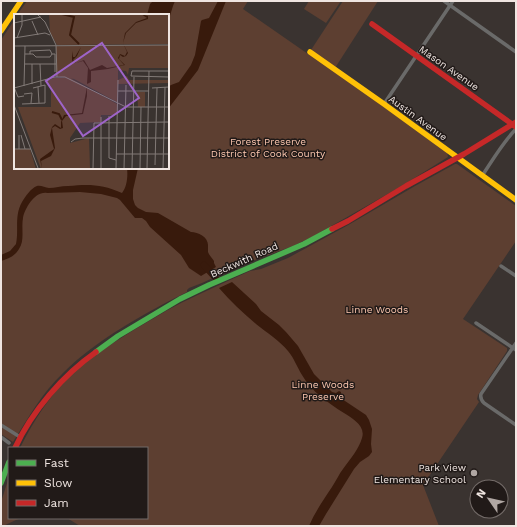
<svg xmlns="http://www.w3.org/2000/svg" width="517" height="527" viewBox="0 0 517 527" font-family="'Work Sans',sans-serif">
<rect width="100%" height="100%" fill="#3a3330"/>
<g fill="#5d3f31">
<path d="M27,1H248L243,9L308,54L309,53L447,152L448,157L400,187L312,237L293,246L241,265L202,283L189,288L187,290V292C145,313 97,339 63,373C42,393 28,418 13,442L1,434V40L15,19V168H168V15H17Z"/>
<polygon points="309,1 341,1 326,23 304,9"/>
<polygon points="343,1 378,1 335,68 311,50"/>
<path d="M455,164H457L516,206V241L463,319L507,348V351L478,395L477,399L479,402L423,485L439,526H80L67,518H147V448H20C34,420 51,393 74,372C91,357 110,345 129,333C146,323 163,312 181,303C204,292 227,281 250,271L261,269L288,258L350,224L415,186Z"/>
<polygon points="9,477 9,518 22,518 16,520 3,526 1,526 1,502"/>
</g>
<g fill="#381a0c">
<path d="M153,1H175C172,7 171,14 168,21V15H147L150,4Z"/>
<polygon points="218,1 226,1 198,70 168,109 168,87 171,85 179,82 191,65 195,55 201,21 202,20 209,18"/>
<path d="M127,168H138L133,190V199L135,205L138,208L146,212L158,213L191,232C198,232 208,237 208,245C208,246 208,251 208,252C209,255 212,258 214,261V263L216,267L201,276L189,268L181,255L150,227L146,221L142,218H135L120,200L117,198L101,194L80,192L47,193C35,191 25,208 23,218C21,228 25,240 19,249C15,256 8,259 1,261V255L10,251L16,244C19,230 14,216 22,202C25,197 31,188 37,186C41,185 45,188 49,188C55,188 61,186 68,186C89,184 102,184 122,193C127,187 128,176 127,168Z"/>
<path d="M232,282L256,304L261,311L279,325L286,332L298,346L314,374L332,392L336,393L339,391L341,392V397L342,399L366,415L369,420L372,429L371,444L372,452L369,456L360,462L354,469L326,514L319,526H309C315,512 324,499 332,487C336,481 339,474 343,469C350,459 359,449 362,438C366,426 352,418 344,413C328,403 311,391 302,375C297,367 294,358 288,351C279,340 267,333 256,324C243,313 230,301 219,288Z"/>
</g>
<g fill="none" stroke-linecap="round" stroke-linejoin="round">
<polyline stroke="#381a0c" stroke-width="7" points="204,265 215,277"/>
<g stroke="#6a6a69" stroke-width="3.5">
<polyline points="444,1 516,52"/>
<polyline points="384,104 453,1"/>
<path d="M482,176C492,161 503,142 516,129"/>
<polyline points="501,266 516,276"/>
<polyline points="476,323 516,350"/>
<path d="M516,343L481,394C480,398 481,400 484,403L516,425"/>
<polyline points="1,425 20,437"/>
<polyline points="1,437 9,443"/>
</g>
<g stroke="#4caf50" stroke-width="5.5">
<polyline points="96,352 118,336 180,299 209,285 304,244 332,229"/>
<polyline points="1,483 9,462"/>
</g>
<g stroke="#ffc107" stroke-width="5.5">
<polyline points="1,31 21,1"/>
<polyline points="310,52 384,104 516,200"/>
</g>
<g stroke="#c62828" stroke-width="5.5">
<polyline points="372,24 516,127"/>
<polyline points="332,229 348,221 406,186 464,154 516,122"/>
<path d="M15,448C32,411 63,375 96,352"/>
</g>
</g>
<circle fill="#b0a7a3" stroke="#211a18" stroke-width="1.5" cx="474" cy="473" r="4"/>
<g text-anchor="middle" dominant-baseline="central" stroke-width="3" stroke-linejoin="round" paint-order="stroke">
<g font-size="10" fill="#efe5e1" stroke="#211a18">
<text transform="translate(449 68) rotate(35)">Mason Avenue</text>
<text transform="translate(418 118) rotate(36)">Austin Avenue</text>
<text transform="translate(244 260) rotate(-24)">Beckwith Road</text>
</g>
<g font-size="10" fill="#fec8b0" stroke="#211a18">
<text x="268" y="141">Forest Preserve<tspan x="268" dy="12">District of Cook County</tspan></text>
<text x="377" y="309">Linne Woods</text>
<text x="323" y="384">Linne Woods<tspan x="323" dy="12">Preserve</tspan></text>
</g>
<g font-size="10" fill="#efe5e1" stroke="#211a18" text-anchor="end">
<text x="466" y="467">Park View<tspan x="466" dy="12">Elementary School</tspan></text>
</g>
</g>
<g transform="translate(14 14)">
<rect width="155" height="155" fill="#3a3330"/>
<path d="M35,0H155V30L43,31L36,18ZM155,31V54H115L114,61L112,57L104,56V66L113,62L115,66H155V69L104,70L103,88L60,65L42,62V32ZM40,64H56L103,90V101H87V108L66,109L56,124V129L75,124L76,154L27,155L4,93H37V73L30,67ZM123,78H131V93H124ZM0,135H16L22,155H0Z" fill="#5d3f31"/>
<path d="M127,0L134,2V5L122,9L112,19L109,29L114,39L112,42L109,43L106,41L105,45L111,51L94,55L77,57V68L73,70L74,54L69,47L62,49L59,48L58,46V37L59,43H61L67,33L63,42L59,46L62,49L70,46L76,56L88,51L93,54L110,51L104,44L106,40L111,42L113,38L109,29L111,19L122,8L133,4ZM73,73V82L69,100L52,102L48,107L49,114L46,115L41,112L38,114L41,134L37,142L27,147L28,155L26,145L40,135L36,121L38,113L41,110L47,114V108L50,101L68,99Z" fill="#381a0c"/>
<path fill="none" stroke="#381a0c" stroke-width="2" d="M48,0L60,3L56,21L65,30M38,98L45,100L48,106"/>
<path fill="none" stroke="#827a77" stroke-width="1" d="M23,0L31,8L42,31L43,63M18,7L24,21M0,9L27,3M0,24L31,19L36,21M3,24L8,11V0M0,32L155,31M11,40H19L22,43H36L38,40H41V58M16,40V37L36,36L38,40M11,50H42M26,50L27,72M155,57H118L117,62L155,63M18,70V50M10,72L11,32M0,73L4,83L10,82M24,73L25,89M0,74L41,63H51L112,93H155M138,74L155,73M104,77H135M10,80L18,79L17,89M8,90L31,89V71L19,74M0,91L24,154M95,102V144L102,146M7,121L11,135M57,128L61,125L69,124H155M0,135H17M5,135V121M102,140H155M141,151L143,74M79,155L80,109L155,108M87,155V103M102,155L104,66M110,155L112,71M118,155L120,63M126,155L127,93M133,155L135,57M149,155L151,73"/>
<path fill="#9e64c9" fill-opacity="0.15" stroke="#9e64c9" stroke-width="2" d="M88,29L125,84L69,122L32,67Z"/>
<rect width="155" height="155" fill="none" stroke="#efe5e1" stroke-width="2"/>
</g>
<rect width="517" height="527" fill="none" stroke="#efe5e1" stroke-width="4"/>
<rect x="8" y="447" width="140" height="72" fill="#211a18" stroke="#736b68"/>
<rect x="16" y="460" width="20" height="6" fill="#4caf50" stroke="#736b68"/>
<text x="44" y="467" font-size="12" fill="#efe5e1">Fast</text>
<rect x="16" y="480" width="20" height="6" fill="#ffc107" stroke="#736b68"/>
<text x="44" y="487" font-size="12" fill="#efe5e1">Slow</text>
<rect x="16" y="500" width="20" height="6" fill="#c62828" stroke="#736b68"/>
<text x="44" y="507" font-size="12" fill="#efe5e1">Jam</text>
<g transform="translate(489 499) rotate(304)"><circle r="19" fill="#211a18" stroke="#736b68"/>
<path d="M0-3L7 15L0 10L-7 15Z" fill="#b0a7a3"/>
<text y="-6" font-size="11" font-weight="bold" text-anchor="middle" fill="#efe5e1">N</text>
</g>
</svg>
